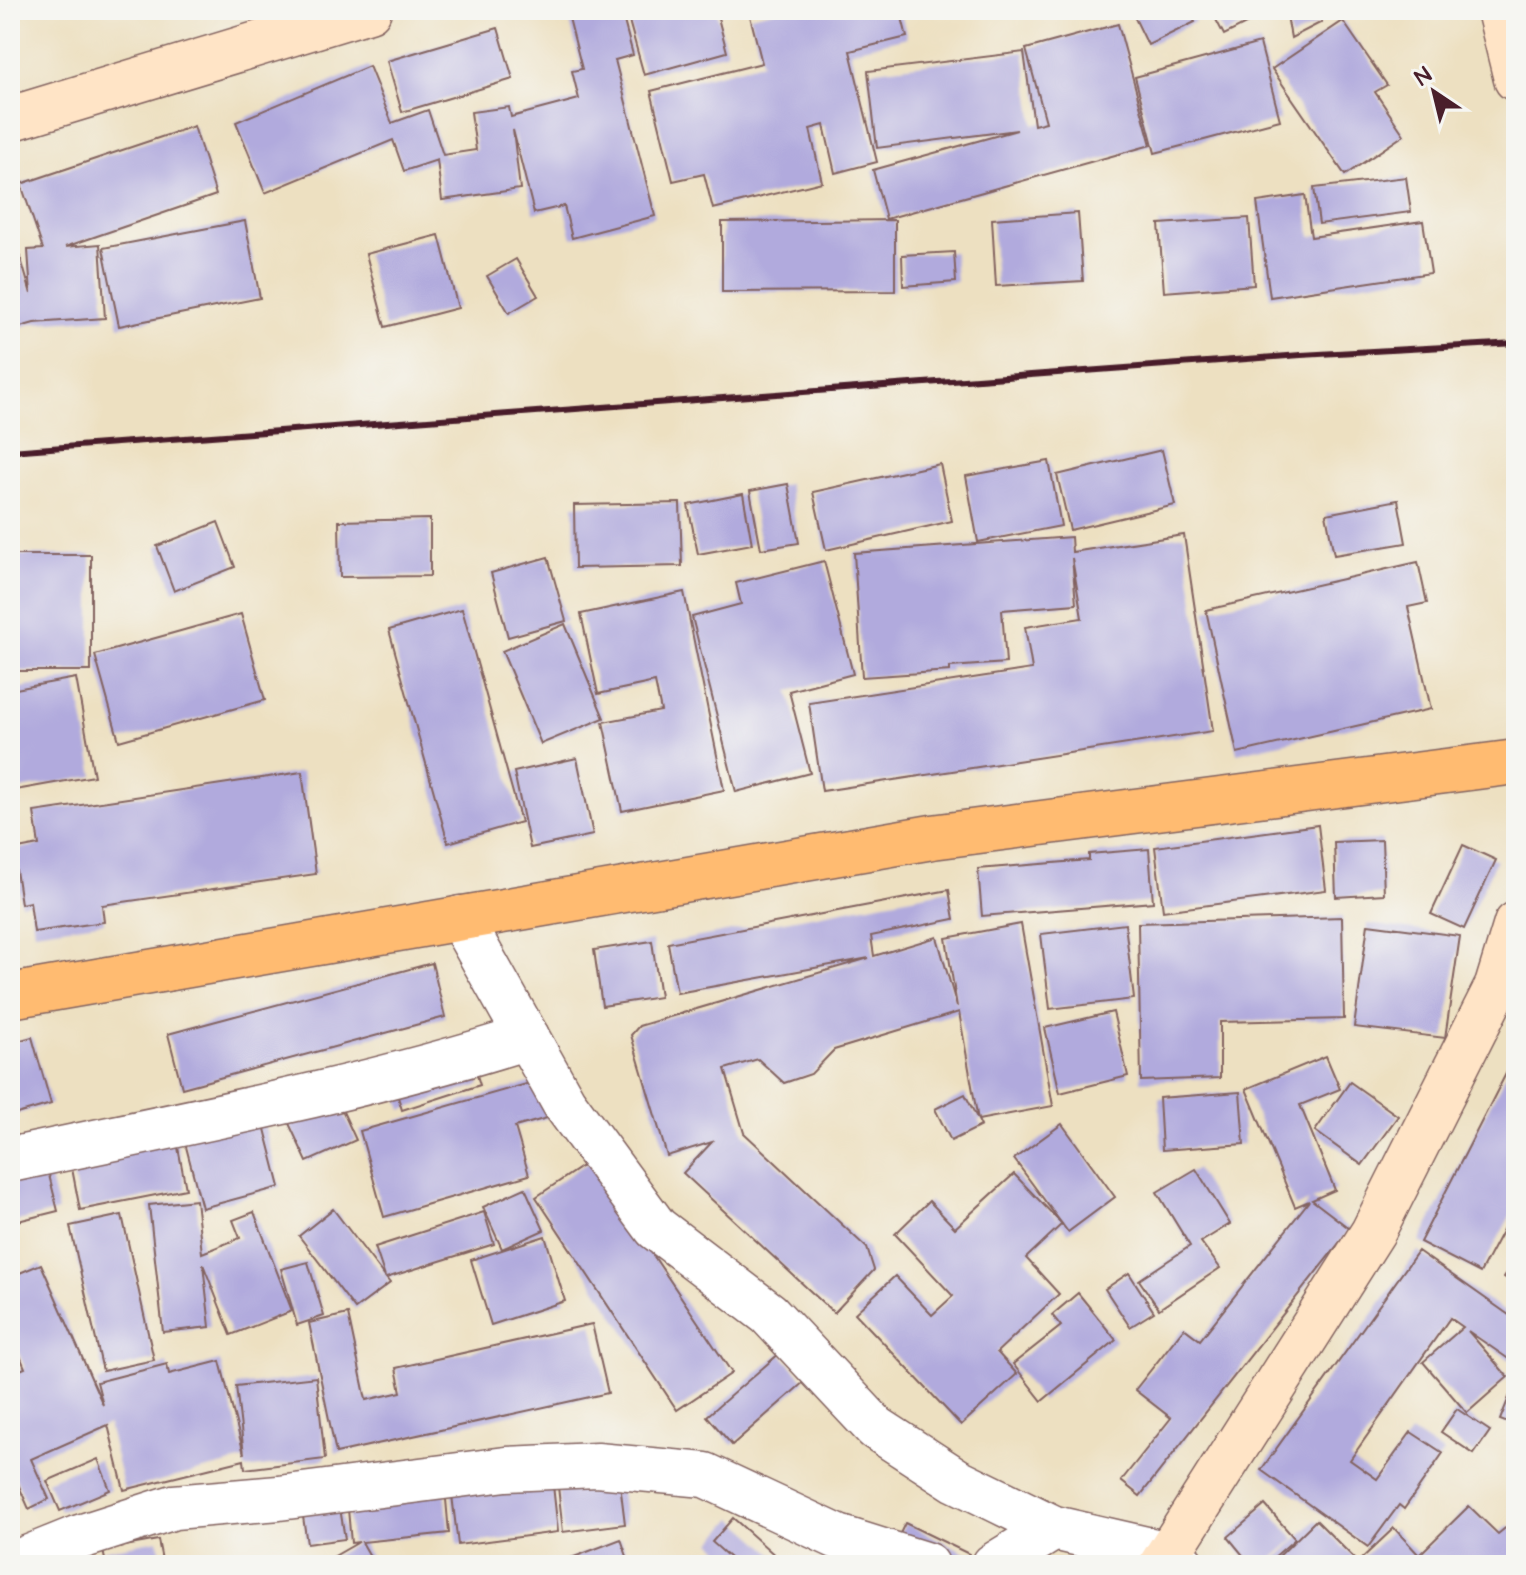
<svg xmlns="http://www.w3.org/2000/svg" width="1526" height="1575" viewBox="0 0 1526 1575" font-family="'Architects Daughter',sans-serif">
<rect width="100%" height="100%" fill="#f6f6f2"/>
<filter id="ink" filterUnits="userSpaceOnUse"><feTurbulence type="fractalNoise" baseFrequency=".0125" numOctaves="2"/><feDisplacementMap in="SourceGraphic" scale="16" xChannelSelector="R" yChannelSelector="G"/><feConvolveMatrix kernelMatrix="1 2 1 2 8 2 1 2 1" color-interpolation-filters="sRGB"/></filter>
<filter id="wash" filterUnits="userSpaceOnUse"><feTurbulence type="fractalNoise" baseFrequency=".006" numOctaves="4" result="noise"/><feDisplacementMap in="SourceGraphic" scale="32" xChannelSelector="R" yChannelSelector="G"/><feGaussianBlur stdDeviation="1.8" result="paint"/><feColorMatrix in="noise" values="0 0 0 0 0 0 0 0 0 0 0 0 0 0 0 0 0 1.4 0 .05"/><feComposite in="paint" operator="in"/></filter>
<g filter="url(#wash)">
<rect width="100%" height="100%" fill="#ede0c1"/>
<g id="blocks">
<g fill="#b1aadd">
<polygon points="567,10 621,10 633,55 615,60 655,216 572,238 564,206 534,213 513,130 520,189 442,200 437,160 404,171 393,140 265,193 236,122 369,66 392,123 428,110 443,155 476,150 471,112 509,107 511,117 579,99 572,71 582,69"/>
<polygon points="626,10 716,10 727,52 644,75"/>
<polygon points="776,10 900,10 907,37 850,51 877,162 835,173 824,125 810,129 822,182 713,209 704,174 673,181 651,91 762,63 750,16"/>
<polygon points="1131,10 1189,10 1195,22 1148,45"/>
<polygon points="1211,10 1261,10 1262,16 1224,35"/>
<polygon points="1286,10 1316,10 1322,22 1291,38"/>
<polygon points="1343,21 1387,85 1375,92 1404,135 1345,175 1272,69"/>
<polygon points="1118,24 1151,145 886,219 873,170 1017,130 877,148 868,71 1024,52 1034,125 1046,122 1026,49"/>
<polygon points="498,28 513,79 402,112 387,61"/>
<polygon points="1260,43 1280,120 1155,153 1135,77"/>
<polygon points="194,126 216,195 65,247 100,244 105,318 34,323 10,330 10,232 13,231 31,294 28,250 43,249 21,184"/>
<polygon points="1406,177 1411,212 1319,224 1314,188"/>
<polygon points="1305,195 1311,237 1423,221 1431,273 1270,297 1257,202"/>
<polygon points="1078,213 1083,281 996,286 992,219"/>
<polygon points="1249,218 1254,285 1164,292 1159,224"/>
<polygon points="895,220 895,291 722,292 722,222"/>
<polygon points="245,221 260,298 119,326 103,248"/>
<polygon points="439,235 458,308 385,327 366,254"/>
<polygon points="954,252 956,282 903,286 902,255"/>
<polygon points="516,259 538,296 509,313 487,276"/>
<polygon points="1162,450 1175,505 1070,530 1057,475"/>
<polygon points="1049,461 1061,526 978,542 966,476"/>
<polygon points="940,464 952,521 826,550 813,492"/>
<polygon points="788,484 799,543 761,549 750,491"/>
<polygon points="743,494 752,544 698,554 688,505"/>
<polygon points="1398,500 1406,543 1334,555 1326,514"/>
<polygon points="680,503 682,566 575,568 574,505"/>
<polygon points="430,519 430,576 340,577 339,521"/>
<polygon points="218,522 235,567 174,591 157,546"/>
<polygon points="1184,535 1213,731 822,791 809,703 1032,669 1025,627 1082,618 1072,558 1076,604 1002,610 1006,663 950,667 950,671 862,677 854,553 1071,537 1072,552"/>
<rect x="10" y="555" width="81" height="116"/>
<polygon points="548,557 566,621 508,637 491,573"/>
<polygon points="824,561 853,674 789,691 810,773 736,792 692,617 741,604 736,583"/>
<polygon points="1418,562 1427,603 1408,607 1431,709 1237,753 1206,610"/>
<polygon points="684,592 724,790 622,811 603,722 661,711 655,682 598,694 581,614"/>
<polygon points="462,609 521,822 448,843 389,630"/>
<polygon points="241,614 265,700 119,741 95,655"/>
<polygon points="565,624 604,718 541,744 502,651"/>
<polygon points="76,678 94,776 10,791 10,690"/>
<polygon points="577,758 593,835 530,848 514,772"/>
<polygon points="302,772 316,874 102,905 104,922 34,932 30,902 21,904 13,850 39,845 34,812"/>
<polygon points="1318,825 1326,890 1163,911 1155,847"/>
<polygon points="1382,840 1384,894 1336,897 1334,842"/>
<polygon points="1463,845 1496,860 1464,929 1431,914"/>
<polygon points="1149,849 1153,902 982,916 978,869 1089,860 1089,854"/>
<polygon points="949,890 954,919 871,936 874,956 937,937 957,1007 946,938 1021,924 1053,1106 978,1120 981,1126 951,1141 935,1109 965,1094 978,1120 959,1012 834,1050 811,1074 784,1083 758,1059 725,1069 744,1133 867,1248 874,1270 834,1313 683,1173 712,1142 667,1156 631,1035 639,1026 869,958 677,993 668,943"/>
<polygon points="1342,917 1344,1019 1220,1022 1220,1078 1141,1081 1138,923"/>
<polygon points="1125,924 1134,999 1050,1009 1041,934"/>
<polygon points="1368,924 1460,936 1445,1038 1354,1027"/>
<polygon points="652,941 660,997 602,1006 594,950"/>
<polygon points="432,963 445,1017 182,1088 168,1034"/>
<polygon points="1113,1012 1128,1076 1060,1093 1045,1028"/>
<polygon points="32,1037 51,1104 10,1116 10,1043"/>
<polygon points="468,1046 480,1085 402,1110 390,1071"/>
<polygon points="1516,1054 1516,1205 1480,1273 1420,1242"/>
<polygon points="1326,1056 1340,1089 1300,1105 1335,1190 1312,1200 1350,1229 1140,1496 1121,1481 1171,1418 1135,1390 1184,1328 1200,1340 1309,1201 1295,1207 1246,1089"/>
<polygon points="328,1079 356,1140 307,1162 279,1102"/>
<polygon points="537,1081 547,1118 515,1127 529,1175 384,1217 360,1131"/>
<polygon points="1350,1082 1398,1116 1362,1165 1315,1131"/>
<polygon points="1240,1092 1244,1144 1162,1150 1159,1098"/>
<polygon points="256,1094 280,1187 202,1208 178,1116"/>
<polygon points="171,1111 186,1189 80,1210 65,1132"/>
<polygon points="1062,1124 1115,1197 1068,1232 1014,1159"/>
<polygon points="40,1139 58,1211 10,1223 10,1147"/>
<polygon points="590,1161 732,1373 677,1410 536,1197"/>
<polygon points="1196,1169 1230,1224 1201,1242 1220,1268 1159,1309 1139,1280 1190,1246 1157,1192"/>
<polygon points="1014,1174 1062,1224 1026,1258 1059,1294 997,1352 1017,1374 961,1425 855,1313 895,1276 932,1315 953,1296 895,1234 929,1201 955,1228"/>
<polygon points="525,1188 544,1230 502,1249 483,1207"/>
<polygon points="196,1200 202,1253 240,1238 233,1220 254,1212 292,1311 231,1335 203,1264 210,1327 163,1332 149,1205"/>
<polygon points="333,1209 385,1277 375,1247 484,1212 494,1244 386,1278 390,1283 355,1309 299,1236"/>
<polygon points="122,1215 154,1360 103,1371 70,1226"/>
<polygon points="545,1236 565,1301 491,1325 471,1260"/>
<polygon points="1418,1251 1516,1320 1516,1352 1510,1360 1468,1331 1508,1377 1467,1413 1423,1362 1463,1327 1450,1318 1350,1460 1377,1479 1411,1432 1443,1453 1404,1509 1399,1505 1368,1547 1261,1470"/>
<polygon points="1516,1260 1516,1285 1504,1277"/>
<polygon points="308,1262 324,1316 297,1325 281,1269"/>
<polygon points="41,1264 103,1405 97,1382 167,1364 169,1374 220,1361 244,1454 236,1386 316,1377 325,1459 245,1469 244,1460 124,1490 108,1425 31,1459 49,1499 29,1509 10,1466 10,1374 25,1368 10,1332 10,1277"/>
<polygon points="1129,1273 1154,1312 1130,1327 1105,1289"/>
<polygon points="1078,1293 1116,1340 1042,1401 1013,1364 1061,1326 1052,1315"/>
<polygon points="348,1314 366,1400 401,1392 396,1368 592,1324 608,1393 336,1453 309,1323"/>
<polygon points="780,1353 805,1381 732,1445 707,1416"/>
<polygon points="1516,1380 1516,1426 1500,1420"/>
<polygon points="1457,1409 1490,1431 1474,1454 1441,1432"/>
<polygon points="616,1451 625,1524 563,1532 555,1459"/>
<polygon points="550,1457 558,1532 458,1545 449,1470"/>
<polygon points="98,1459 110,1490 60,1511 47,1481"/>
<polygon points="443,1466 449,1533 362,1542 375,1565 319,1565 359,1542 351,1543 345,1475"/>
<polygon points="335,1477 345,1539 307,1544 298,1482"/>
<polygon points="1265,1505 1295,1539 1265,1565 1251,1565 1228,1537"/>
<polygon points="1469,1506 1498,1534 1509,1525 1516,1534 1516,1565 1270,1565 1316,1520 1358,1562 1394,1528 1419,1555"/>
<polygon points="733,1518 786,1565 738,1565 712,1542"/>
<polygon points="905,1523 969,1554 964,1565 885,1565"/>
<polygon points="621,1539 630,1565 553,1565"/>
<polygon points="158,1540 163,1565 106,1565 103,1550"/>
</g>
</g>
</g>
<g filter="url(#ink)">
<use href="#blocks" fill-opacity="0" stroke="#836360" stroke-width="2"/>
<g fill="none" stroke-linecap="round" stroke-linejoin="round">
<defs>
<g id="street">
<polyline points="460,918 564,1103 656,1228 769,1314 876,1428 956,1480 1054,1528 1168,1554 1182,1565"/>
<path d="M10,1160C183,1123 358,1091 527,1037"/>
<polyline points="10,1565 77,1538 174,1507 279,1498 506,1469 597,1465 705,1475 838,1537 927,1565"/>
<polyline points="994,1565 1054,1528"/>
</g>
<g id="secondary">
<polyline points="1499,10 1516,79"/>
<polyline points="10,119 369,10"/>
<polyline points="1161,1565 1373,1232 1497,986 1516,924"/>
</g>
<polyline id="primary" points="10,996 932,837 1516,762"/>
</defs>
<use href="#street" stroke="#836360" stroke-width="47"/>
<use href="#secondary" stroke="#836360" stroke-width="47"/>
<use href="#primary" stroke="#836360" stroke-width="47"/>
<use href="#street" stroke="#fff" stroke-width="44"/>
<use href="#secondary" stroke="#ffe4c6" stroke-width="44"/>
<use href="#primary" stroke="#ffbb71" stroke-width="44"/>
<polyline stroke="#4a1f2b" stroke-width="6" points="10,451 1301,355 1516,343"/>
</g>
</g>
<rect width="1526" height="1575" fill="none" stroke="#f6f6f2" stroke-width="40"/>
<g transform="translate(1434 92) rotate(325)" stroke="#f6f6f2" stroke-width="6" paint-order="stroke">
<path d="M0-6L14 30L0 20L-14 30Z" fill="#4a1f2b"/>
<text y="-12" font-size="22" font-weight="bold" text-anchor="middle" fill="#4a1f2b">N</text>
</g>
</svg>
